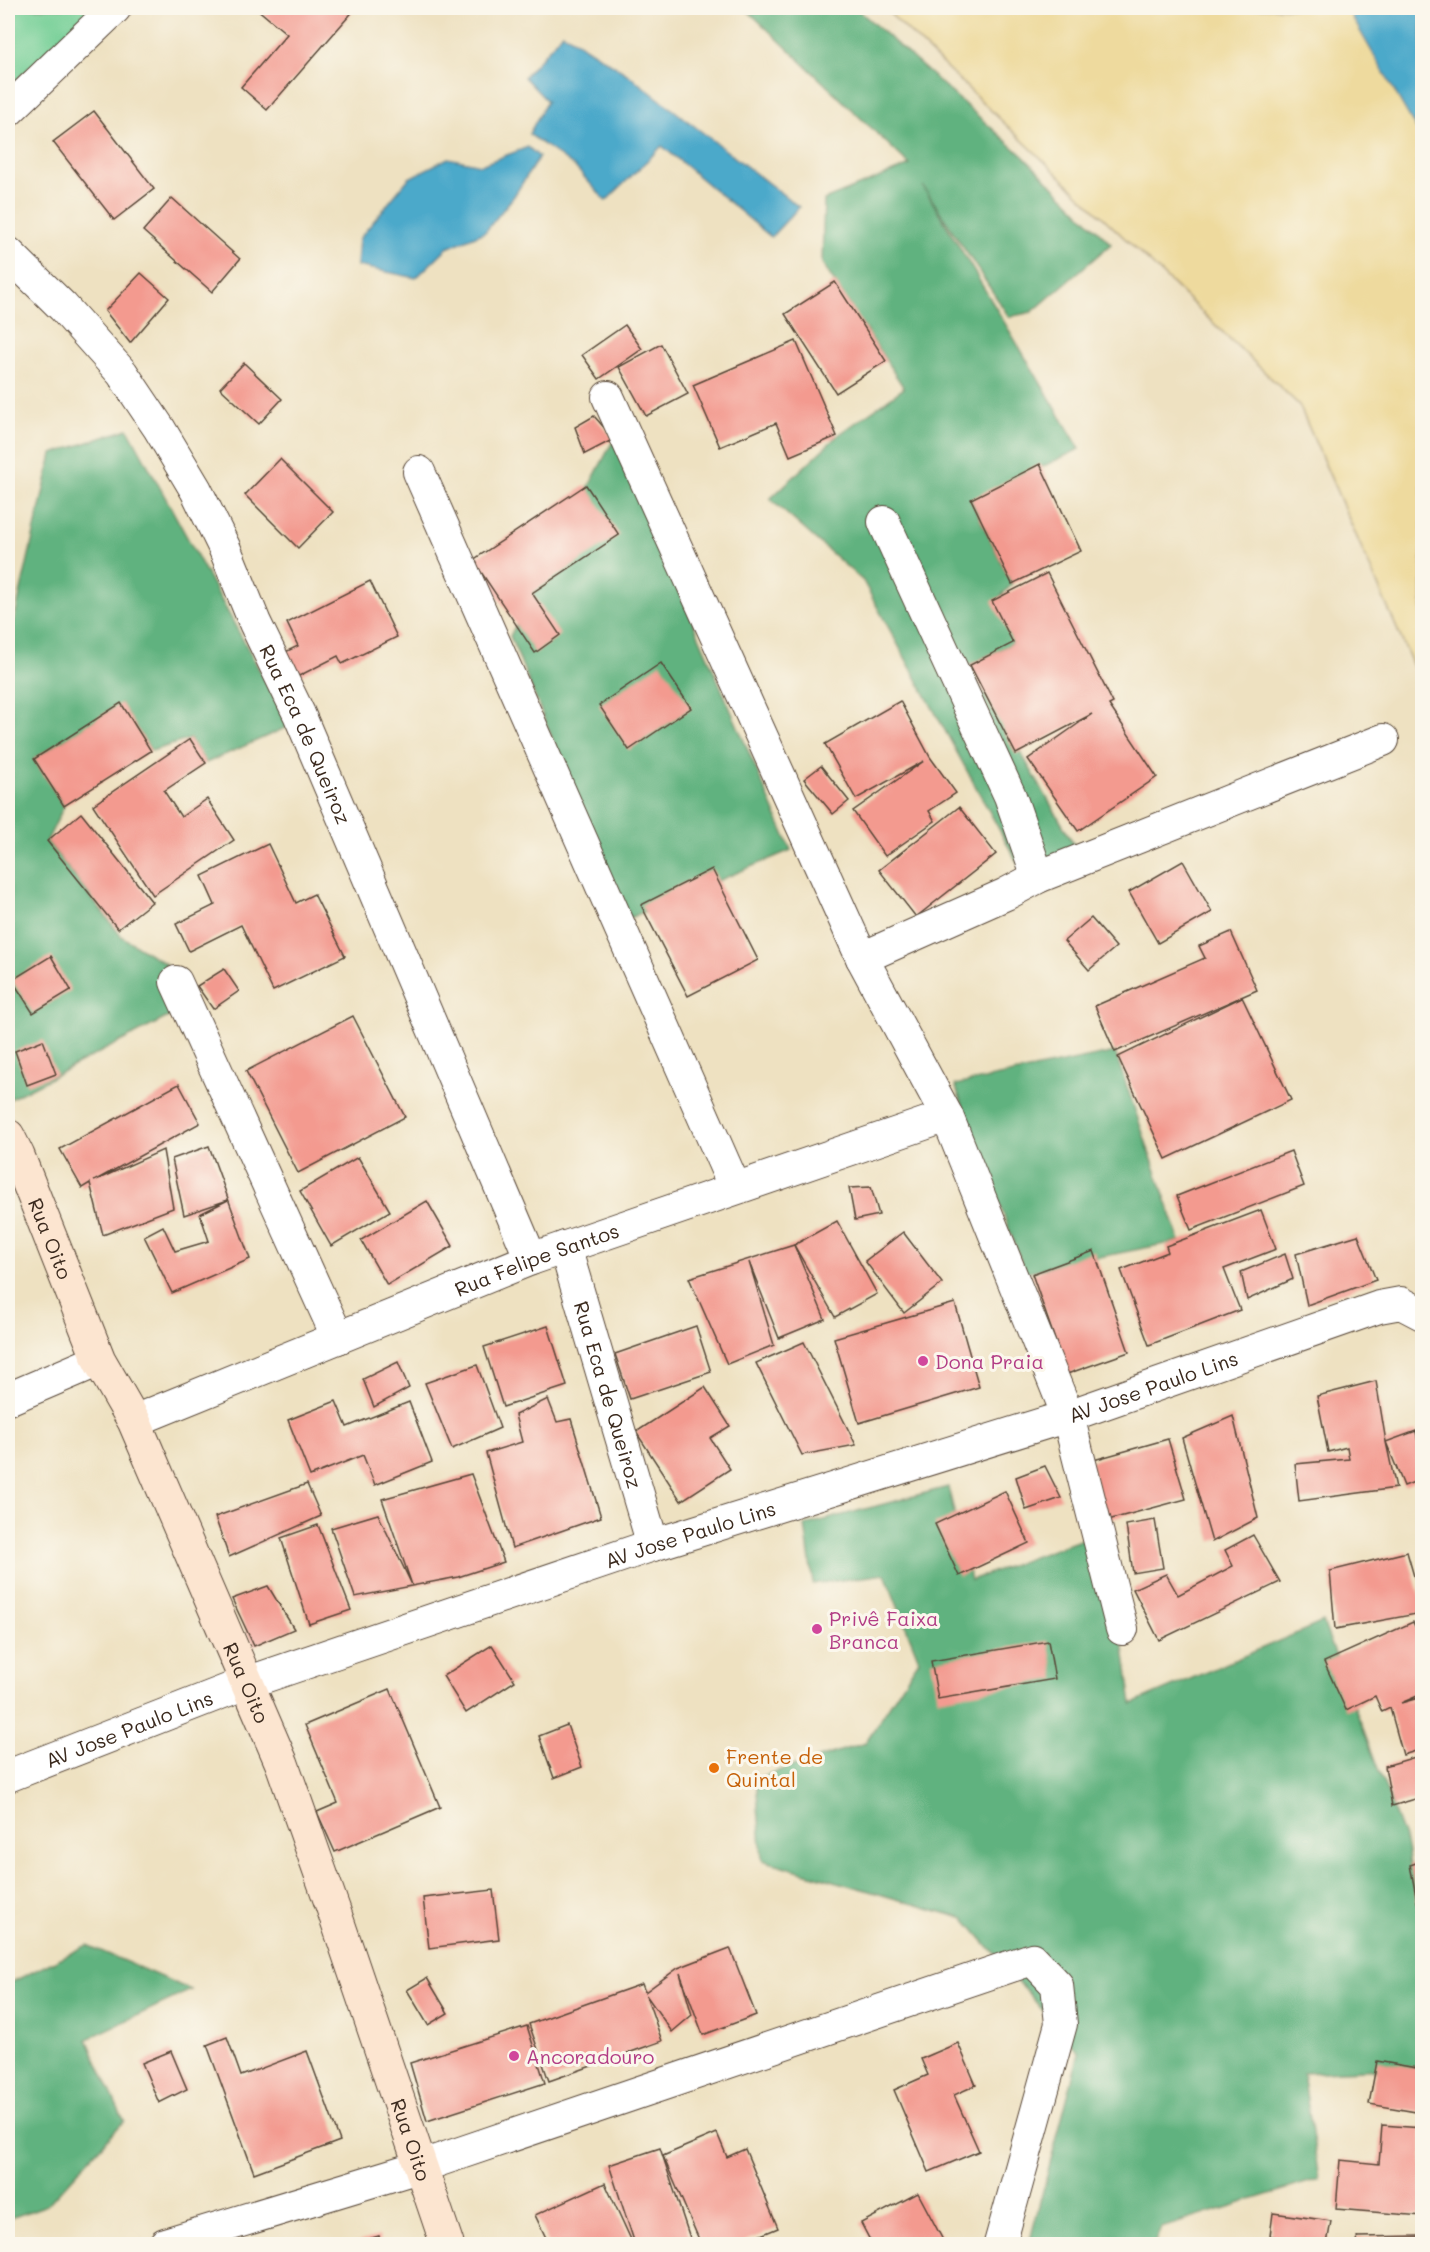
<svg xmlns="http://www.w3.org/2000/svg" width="1430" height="2252" viewBox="0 0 1430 2252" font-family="Mali,sans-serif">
<rect width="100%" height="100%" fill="#fbf7ec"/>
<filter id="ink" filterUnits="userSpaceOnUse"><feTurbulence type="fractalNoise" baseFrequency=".0167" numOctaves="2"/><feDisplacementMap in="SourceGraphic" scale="12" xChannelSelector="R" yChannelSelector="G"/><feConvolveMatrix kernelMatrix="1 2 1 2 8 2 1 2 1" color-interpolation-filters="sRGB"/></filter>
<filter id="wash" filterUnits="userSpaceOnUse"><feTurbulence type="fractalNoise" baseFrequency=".008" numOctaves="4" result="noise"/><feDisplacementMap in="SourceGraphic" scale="24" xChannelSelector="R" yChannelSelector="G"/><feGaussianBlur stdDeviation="1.35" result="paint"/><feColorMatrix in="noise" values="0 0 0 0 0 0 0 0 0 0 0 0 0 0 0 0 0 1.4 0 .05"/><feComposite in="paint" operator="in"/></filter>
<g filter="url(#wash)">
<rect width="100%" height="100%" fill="#eee1c1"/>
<polygon fill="#75cf96" stroke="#587c5a" stroke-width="1.5" points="8,8 93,8 8,88"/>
<g fill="#60b27f" stroke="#4e6e4e" stroke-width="1.5">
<polygon points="745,8 856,8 1022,155 1111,244 1032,312 1009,317 923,186 1080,449 971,500 1012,584 1000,597 1013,643 970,665 1076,848 1022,871 863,581 770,499 837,436 904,388 822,263 824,200 910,165"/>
<polygon points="128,429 290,726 206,763 190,739 151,751 121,704 34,759 64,806 47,841 121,936 166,964 170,1016 8,1100 8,625 14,621 52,454"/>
<polygon points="614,439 791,850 627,919 510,636"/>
<polygon points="1115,1052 1180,1241 1025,1272 955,1085"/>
<polygon points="948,1487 971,1580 1107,1530 1132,1704 1323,1622 1406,1843 1422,1928 1422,2067 1303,2073 1319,2179 1161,2228 1154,2244 1029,2244 1079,2053 965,1919 762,1860 756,1778 865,1743 919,1660 885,1574 813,1584 805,1525"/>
<polygon points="87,1945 191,1990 87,2039 124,2121 47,2205 8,2219 8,1984"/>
</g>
<polygon fill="#eeda9e" stroke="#94825e" stroke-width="1.5" points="884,8 1374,8 1422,110 1422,686 1299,405"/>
<g fill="#4ba9ca" stroke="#436a74" stroke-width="1.5">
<polygon points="1347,8 1422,8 1422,139"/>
<polygon points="563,33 627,74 799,207 771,237 662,146 606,201 576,168 529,134 547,101 524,77"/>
<polygon points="528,147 539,157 514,196 485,232 447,248 416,278 357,266 359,239 409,178 448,158 481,165"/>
</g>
<g id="blocks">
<g fill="#f39a8f">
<polygon points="256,8 356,8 267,110 241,87 287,34"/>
<polygon points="94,111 154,189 114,220 53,142"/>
<polygon points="172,198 240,259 212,292 143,231"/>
<polygon points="141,273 169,298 130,343 105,311"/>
<polygon points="835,282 886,361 836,393 785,314"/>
<polygon points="625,325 642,349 599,379 582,355"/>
<polygon points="796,341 837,436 790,456 776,423 720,447 693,385"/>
<polygon points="661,344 688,394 646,416 619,367"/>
<polygon points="244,363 282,399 259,424 220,388"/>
<polygon points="594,416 614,439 585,454 575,427"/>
<polygon points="280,459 333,512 298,548 245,495"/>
<polygon points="1040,464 1081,551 1012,584 971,499"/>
<polygon points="586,485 619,535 532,593 560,635 535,653 473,560"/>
<polygon points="1047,573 1113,703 1109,705 1157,777 1078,831 1028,759 1092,714 1016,754 970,665 1013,643 992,601"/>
<polygon points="370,581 397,637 342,664 338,656 291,680 279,655 298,646 287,623"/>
<polygon points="661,663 691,708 629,750 599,705"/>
<polygon points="900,701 930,757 956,793 929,811 935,821 885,856 853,811 924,761 856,799 825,744"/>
<polygon points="121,703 151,751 64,806 34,759"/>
<polygon points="190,739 206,763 164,791 181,817 207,799 234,840 153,895 93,805"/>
<polygon points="821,766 849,801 833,814 804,779"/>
<polygon points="959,807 996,854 916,917 879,870"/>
<polygon points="81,813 152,902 118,929 47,841"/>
<polygon points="268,844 296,903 314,894 345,956 273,991 241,925 189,951 176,924 215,905 202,876"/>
<polygon points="1183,861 1212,912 1158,943 1129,892"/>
<polygon points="712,869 758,960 688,996 641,905"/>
<polygon points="1091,918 1116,947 1089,970 1064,941"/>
<polygon points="1231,932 1257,990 1115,1052 1095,1006 1205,958 1199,946"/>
<polygon points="51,956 71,990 33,1013 12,980"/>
<polygon points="224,969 239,991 213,1009 197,986"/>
<polygon points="1242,997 1291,1100 1166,1159 1118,1057"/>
<polygon points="353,1016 405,1117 298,1173 246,1071"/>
<polygon points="43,1040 56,1074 27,1085 15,1051"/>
<polygon points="179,1084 200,1123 94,1181 163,1150 173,1208 103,1235 90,1183 82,1188 60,1149"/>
<polygon points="209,1146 250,1259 172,1293 144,1236 163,1226 175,1251 209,1241 200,1214 228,1200 184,1215 172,1159"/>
<polygon points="1291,1151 1304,1186 1191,1230 1177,1196"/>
<polygon points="358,1157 390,1211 331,1246 300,1191"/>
<polygon points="871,1187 879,1215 855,1220 849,1188"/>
<polygon points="427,1201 453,1246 387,1285 361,1240"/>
<polygon points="1261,1210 1276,1249 1224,1269 1240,1310 1149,1345 1121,1270 1168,1252 1166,1246"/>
<polygon points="837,1221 877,1294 835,1317 794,1245"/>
<polygon points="903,1232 942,1283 904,1313 865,1261"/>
<polygon points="1358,1235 1376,1280 1307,1305 1296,1254"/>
<polygon points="794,1245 825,1319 779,1338 749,1262 774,1345 727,1364 689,1278"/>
<polygon points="1094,1251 1129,1352 1067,1374 1032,1274"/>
<polygon points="1285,1254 1293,1279 1247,1300 1241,1272"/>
<polygon points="955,1303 979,1387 859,1423 834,1338"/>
<polygon points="548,1326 567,1386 503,1407 484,1347"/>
<polygon points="696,1326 711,1372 630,1399 615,1354"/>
<polygon points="804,1342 856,1445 802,1455 756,1363"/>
<polygon points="398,1362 409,1388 374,1407 363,1379"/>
<polygon points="477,1365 500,1428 452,1449 425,1383"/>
<polygon points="1376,1381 1386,1442 1416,1431 1422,1465 1422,1479 1404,1486 1386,1442 1396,1488 1299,1501 1295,1464 1349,1459 1347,1447 1328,1452 1317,1396"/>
<polygon points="705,1387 730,1426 710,1438 730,1469 681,1501 636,1432"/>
<polygon points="548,1399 557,1422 571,1419 601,1517 512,1548 486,1453 522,1442 515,1415"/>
<polygon points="336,1401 347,1427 409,1402 432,1462 375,1485 363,1455 310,1476 288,1420"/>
<polygon points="1233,1416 1258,1518 1212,1542 1182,1438"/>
<polygon points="1168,1439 1186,1499 1104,1521 1090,1461"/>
<polygon points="1045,1466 1061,1498 1026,1510 1016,1477"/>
<polygon points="471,1474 504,1562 458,1577 355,1597 331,1528 378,1514 412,1585 382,1499"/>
<polygon points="307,1484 321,1516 229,1557 215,1517"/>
<polygon points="1005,1491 1029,1543 959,1576 935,1524"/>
<polygon points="1155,1520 1163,1568 1133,1573 1126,1525"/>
<polygon points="318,1525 351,1610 309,1624 281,1538"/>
<polygon points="1253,1535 1280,1582 1159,1640 1133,1589 1166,1574 1178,1595 1233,1566 1225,1550"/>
<polygon points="1407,1552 1422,1604 1422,1613 1335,1629 1330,1571"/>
<polygon points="268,1586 294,1629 254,1646 232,1599"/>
<polygon points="1413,1622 1422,1642 1422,1694 1401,1703 1422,1697 1422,1749 1403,1755 1390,1708 1382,1712 1375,1696 1346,1710 1324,1662"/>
<polygon points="1048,1641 1055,1679 938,1699 931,1661"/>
<polygon points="492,1645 515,1681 466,1713 443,1676"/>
<polygon points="390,1689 440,1807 335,1852 317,1812 338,1803 305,1725"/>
<polygon points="567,1725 582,1767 554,1778 539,1736"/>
<polygon points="1422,1755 1422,1797 1392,1806 1385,1766"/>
<polygon points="1422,1861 1422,1922 1421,1922 1410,1865"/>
<polygon points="493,1890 499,1939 429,1948 423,1898"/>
<polygon points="730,1948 756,2015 703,2035 680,1973 692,2015 672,2032 646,1995 662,2041 549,2081 529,2024 642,1984 645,1992 678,1968"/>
<polygon points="427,1978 448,2013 428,2025 407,1990"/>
<polygon points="527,2026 545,2083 427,2121 410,2063"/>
<polygon points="227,2037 241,2076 307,2051 340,2141 254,2173 207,2045"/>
<polygon points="958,2043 976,2085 954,2095 979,2151 929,2172 894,2090 928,2075 921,2059"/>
<polygon points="171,2051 187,2089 159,2103 142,2063"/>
<polygon points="1377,2061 1422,2069 1422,2113 1369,2104"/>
<polygon points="1382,2125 1422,2128 1422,2216 1336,2209 1340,2160 1379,2164"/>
<polygon points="717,2133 727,2157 745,2149 778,2228 739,2244 701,2244 663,2156"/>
<polygon points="660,2148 692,2244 635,2244 609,2165"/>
<polygon points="605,2183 633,2244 549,2244 535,2215"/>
<polygon points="918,2193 945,2244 872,2244 861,2223"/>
<polygon points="1273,2213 1331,2221 1327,2244 1297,2244 1297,2240 1270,2236"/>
<polygon points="379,2236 381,2244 351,2244"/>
<polygon points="1422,2236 1422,2244 1358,2244 1357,2237"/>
</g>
</g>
</g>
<g filter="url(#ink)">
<use href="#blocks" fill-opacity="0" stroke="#564536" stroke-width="1.5"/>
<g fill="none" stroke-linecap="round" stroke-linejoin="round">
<defs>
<g id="minor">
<polyline points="8,111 115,8"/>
<path id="s1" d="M8,253L63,307L122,373L159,428L196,490L224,547L255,623L299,714L531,1259"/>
<polyline points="608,397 862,958 947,1116 1068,1416 1122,1629"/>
<polyline points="419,472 735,1188"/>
<polyline points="884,522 1010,796 1038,877"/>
<polyline points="862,958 1006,894 1038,877 1383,740"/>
<polyline points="176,982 338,1338"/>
<path id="s2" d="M565,1247L653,1545"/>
<polyline points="8,1399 99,1360"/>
<path id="s3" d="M134,1421L531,1259L947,1116"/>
<path id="s4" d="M8,1776L246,1683L653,1545L1068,1416L1379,1307L1401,1303L1422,1314"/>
<polyline points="165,2244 422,2166 1032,1959 1057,1985 1061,2024 1000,2244"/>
</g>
<g id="secondary">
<path id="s5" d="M8,1136L18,1156L99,1360L134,1421L282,1764L334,1911L447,2244"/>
</g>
</defs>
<use href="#minor" stroke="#564536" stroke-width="34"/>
<use href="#secondary" stroke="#564536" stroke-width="35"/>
<use href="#minor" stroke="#fff" stroke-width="32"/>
<use href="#secondary" stroke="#fce5d0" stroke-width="33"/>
</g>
</g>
<g fill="#d1479c" stroke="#fbf7ec" stroke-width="2">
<circle cx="923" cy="1361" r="6"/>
<circle cx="817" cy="1629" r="6"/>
<circle cx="514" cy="2056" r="6"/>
</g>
<circle fill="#e8710a" stroke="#fbf7ec" stroke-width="2" cx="714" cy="1768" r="6"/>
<g text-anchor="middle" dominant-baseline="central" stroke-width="6" stroke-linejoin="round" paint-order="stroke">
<g font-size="20" fill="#3b2a1e" stroke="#fbf7ec">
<text stroke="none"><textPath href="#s1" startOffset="572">Rua Eca de Queiroz</textPath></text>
<text stroke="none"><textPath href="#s5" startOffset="111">Rua Oito</textPath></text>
<text stroke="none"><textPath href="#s3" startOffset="434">Rua Felipe Santos</textPath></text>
<text stroke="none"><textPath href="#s4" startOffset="1210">AV Jose Paulo Lins</textPath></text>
<text stroke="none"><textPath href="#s2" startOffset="154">Rua Eca de Queiroz</textPath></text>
<text stroke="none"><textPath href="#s4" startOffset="724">AV Jose Paulo Lins</textPath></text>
<text stroke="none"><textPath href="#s5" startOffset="597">Rua Oito</textPath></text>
<text stroke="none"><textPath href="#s4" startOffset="130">AV Jose Paulo Lins</textPath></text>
<text stroke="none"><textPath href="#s5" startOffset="1083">Rua Oito</textPath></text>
</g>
<g font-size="20" fill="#b23c85" stroke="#fbf7ec" text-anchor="start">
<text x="935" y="1361">Dona Praia</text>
<text x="829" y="1618">Privê Faixa<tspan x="829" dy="23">Branca</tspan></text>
<text x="526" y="2056">Ancoradouro</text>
</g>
<g font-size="20" fill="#c56008" stroke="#fbf7ec" text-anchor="start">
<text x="726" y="1756">Frente de<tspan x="726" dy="23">Quintal</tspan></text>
</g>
</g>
<rect width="1430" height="2252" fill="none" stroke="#fbf7ec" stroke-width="30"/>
</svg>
